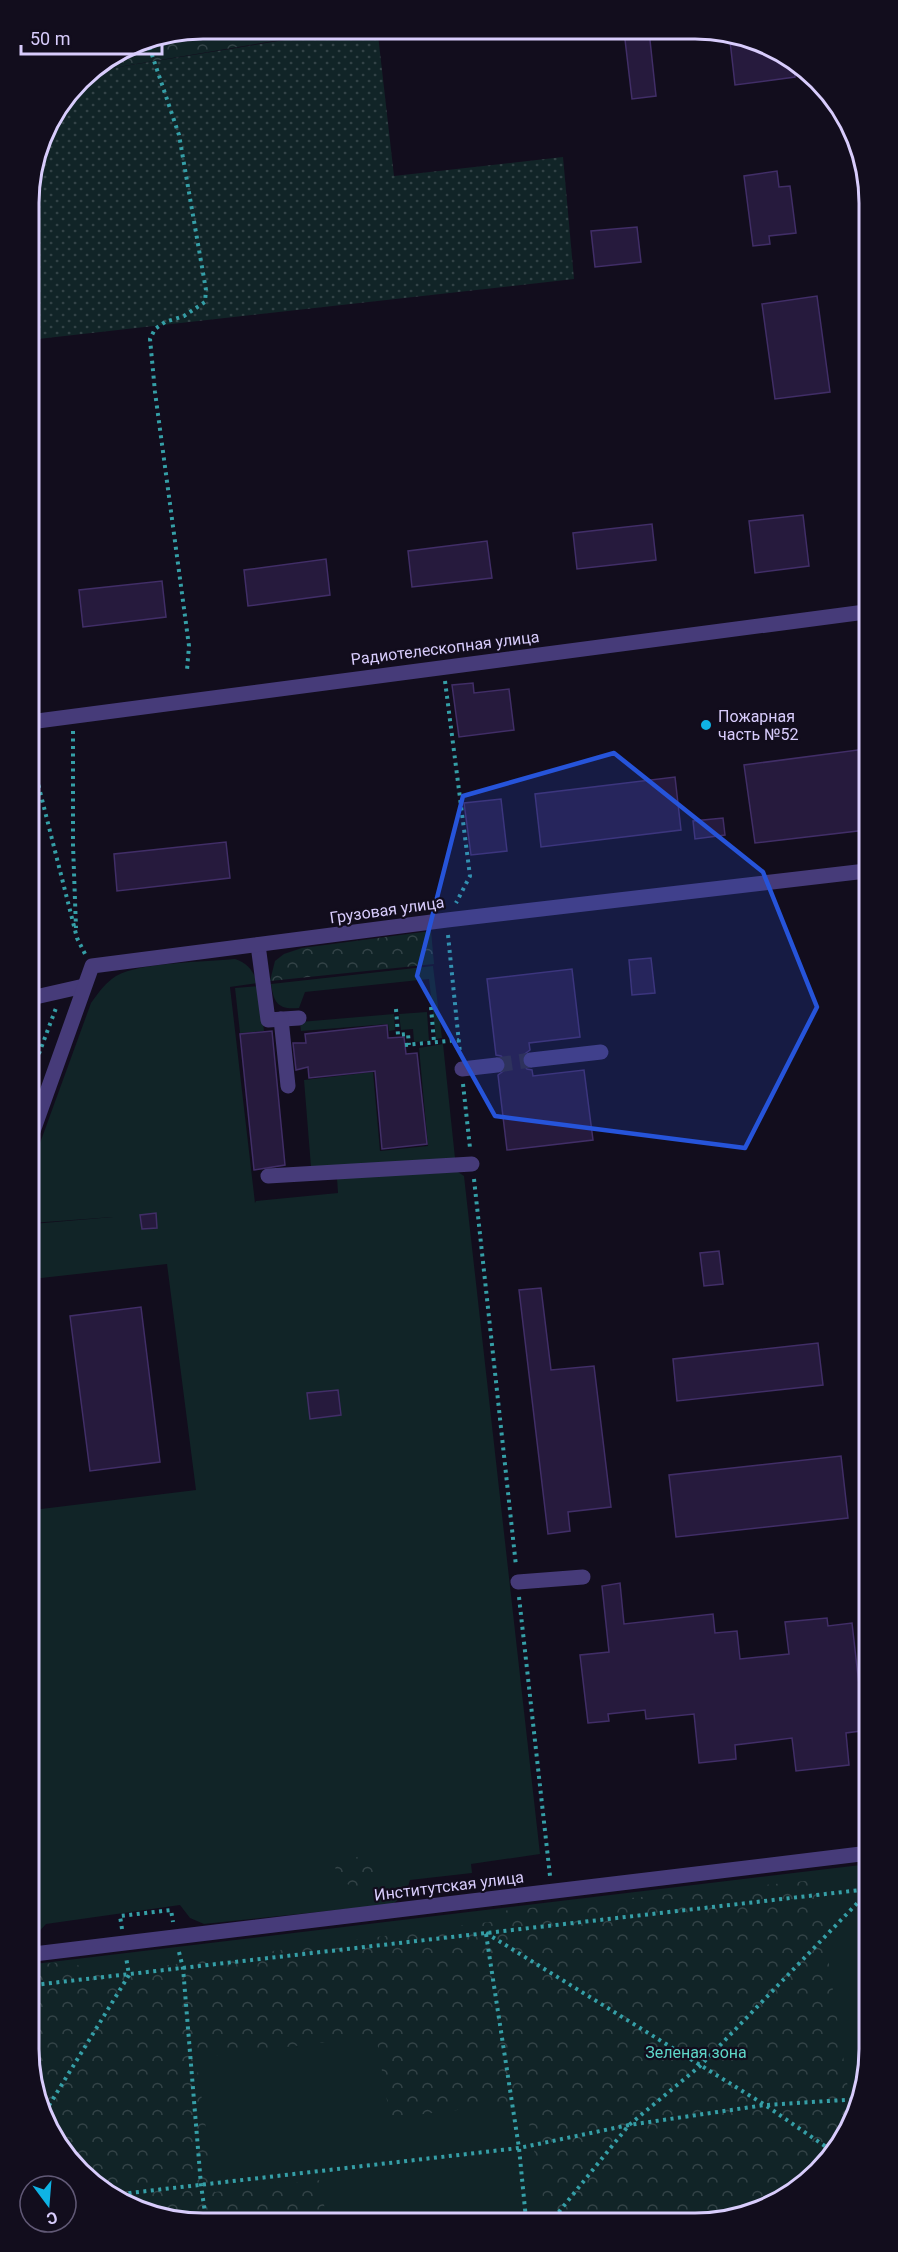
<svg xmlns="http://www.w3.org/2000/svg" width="898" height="2252" viewBox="0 0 898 2252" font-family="Roboto,sans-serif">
<defs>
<pattern id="forest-crowns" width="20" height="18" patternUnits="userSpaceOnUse" patternTransform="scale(1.5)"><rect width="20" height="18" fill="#112427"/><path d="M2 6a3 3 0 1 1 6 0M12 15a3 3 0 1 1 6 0" fill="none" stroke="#334347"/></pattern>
<pattern id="garden-dots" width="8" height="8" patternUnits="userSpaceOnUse" patternTransform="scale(1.5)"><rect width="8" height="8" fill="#112427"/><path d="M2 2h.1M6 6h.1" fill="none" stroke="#334347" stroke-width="1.8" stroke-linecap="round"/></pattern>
</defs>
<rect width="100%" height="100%" fill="#120d1d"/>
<g fill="#112427">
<path d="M235,959C248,963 253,971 258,983L230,987L255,1203L256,1201L338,1193L337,1178L458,1172L464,1176L540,1854L471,1864L472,1873L410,1880L406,1893L393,1904L204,1924L190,1918L180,1905L46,1924L34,1937L33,1510L196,1490L167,1264L32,1279V1224L113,1217L32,1223V1165L91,1003C99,992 105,983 116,976C141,962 205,962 235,959Z"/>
<path d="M433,966L442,1038L436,1039L429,979L305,992L299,1008C278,1010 274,1003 271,984Z"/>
<polygon points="259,986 264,1031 240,1033 235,988"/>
<polygon points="427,1012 429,1041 414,1042 413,1029 401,1030 399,1014"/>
<polygon points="394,1014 395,1030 389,1031 388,1024 301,1031 300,1022"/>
<polygon points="443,1044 455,1158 311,1167 304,1080 373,1072 380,1151 428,1146 419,1048"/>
<polygon points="869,1864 869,2060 856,2115 833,2155 792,2194 740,2218 169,2220 80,2173 34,2094 34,1964"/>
</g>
<g fill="url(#forest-crowns)">
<polygon points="203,29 346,29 88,72 137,42"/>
<polygon points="431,931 434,964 270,981 275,961 284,954 302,948"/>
<polygon points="368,1854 384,1868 366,1890 334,1880 336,1863"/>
<polygon points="816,1880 853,2121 833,2156 792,2194 770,2204 665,2218 547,2219 525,2102 390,2118 376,2036 196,2058 215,2192 321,2180 326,2220 169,2220 80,2173 34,2094 34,1965 71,1961 94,1975 496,1921 507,1910"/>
</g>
<polygon fill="url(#garden-dots)" points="346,30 378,35 394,176 563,157 574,279 29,340 29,191 47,126 88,72"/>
<g fill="#261a3d" stroke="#412e67" stroke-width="1.5">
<polygon points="624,31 649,31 656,96 632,99"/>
<polygon points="729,32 794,67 795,77 735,85"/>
<polygon points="777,171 779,187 790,186 796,233 769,236 770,244 753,246 744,176"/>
<polygon points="637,227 641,262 595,267 591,231"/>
<polygon points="817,296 830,392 775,399 762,304"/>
<polygon points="803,515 809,566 755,573 749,521"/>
<polygon points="652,524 656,560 577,569 573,533"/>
<polygon points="487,541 492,578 412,587 408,551"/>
<polygon points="326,559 330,595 248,606 244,570"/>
<polygon points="162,581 166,617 83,627 79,590"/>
<polygon points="473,683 474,693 509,689 514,730 459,737 452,685"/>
<polygon points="865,749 866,830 755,843 744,765"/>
<polygon points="675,777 681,830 541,847 535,794"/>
<polygon points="501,799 507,851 471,855 464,803"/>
<polygon points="723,818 725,835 695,839 693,821"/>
<polygon points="226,842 230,878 117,891 114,854"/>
<polygon points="651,958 655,993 632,995 629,960"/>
<polygon points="572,969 580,1037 529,1043 530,1050 522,1056 521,1062 527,1069 532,1070 533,1076 584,1070 593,1140 507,1150 498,1075 506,1069 507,1063 501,1056 496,1055 487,979"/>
<polygon points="387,1025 388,1038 404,1037 406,1054 417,1053 427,1144 382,1149 375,1071 309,1078 308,1067 296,1070 293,1043 306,1043 305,1034"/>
<polygon points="272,1031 285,1165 254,1170 240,1034"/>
<polygon points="156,1213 157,1228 142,1229 140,1215"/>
<polygon points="719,1251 723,1284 704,1286 700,1253"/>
<polygon points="541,1288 551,1370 594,1366 611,1507 568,1512 570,1531 548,1534 519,1290"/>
<polygon points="141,1307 160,1462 90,1471 70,1316"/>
<polygon points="818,1343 823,1385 677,1401 673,1359"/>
<polygon points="338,1390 341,1415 310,1419 307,1393"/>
<polygon points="841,1456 848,1518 676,1537 669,1475"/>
<polygon points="620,1583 624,1624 713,1614 715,1633 737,1631 740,1659 789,1654 785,1622 827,1618 828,1626 852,1623 862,1711 868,1710 868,1730 846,1733 849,1765 796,1771 792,1738 735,1745 736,1759 699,1763 694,1714 646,1719 645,1710 608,1714 609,1721 588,1723 580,1655 609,1652 602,1586"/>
</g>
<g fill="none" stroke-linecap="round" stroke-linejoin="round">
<polyline stroke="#302a3e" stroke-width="15" stroke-dasharray="15 8" stroke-linecap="butt" points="497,1065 531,1060"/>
<g stroke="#359fa7" stroke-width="4" stroke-dasharray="3 4.5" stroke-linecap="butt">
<polyline points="147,40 179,135 206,290 205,302 184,316 165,322 155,329 150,339 155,392 189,646 187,670"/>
<polyline points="445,681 470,876 456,903"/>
<polyline points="73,731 73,845 76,928"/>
<polyline points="31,756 77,938 85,954"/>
<polyline points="448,935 460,1053"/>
<polyline points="431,1007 434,1042"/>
<polyline points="396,1009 398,1035 408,1034 409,1045"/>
<polyline points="405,1045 459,1040"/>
<polyline points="31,1075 56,1008"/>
<polyline points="463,1084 470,1148"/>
<polyline points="474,1179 516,1566"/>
<polyline points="519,1597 550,1876"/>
<polyline points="122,1929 120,1916 171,1910 173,1922"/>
<polyline points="486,1933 765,2105 835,2153"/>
<polyline points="486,1934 519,2148 526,2219"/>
<polyline points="179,1952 183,1968 201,2185 206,2220"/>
<polyline points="34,1985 869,1889"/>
<polyline points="45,2112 129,1975 126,1957"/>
<polyline points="121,2194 519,2148 629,2125 765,2105 860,2099"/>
<polyline points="554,2218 629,2125 700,2066 869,1891"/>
</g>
<g stroke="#463b79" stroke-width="15">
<polyline points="30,722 865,612"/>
<polyline points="258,945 268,1020 299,1018"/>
<polyline points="31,998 84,986"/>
<polyline points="281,1019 288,1086"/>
<polyline points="531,1060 601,1052"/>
<polyline points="462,1069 497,1065"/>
<polyline points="32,1134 92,966 447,920 866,871"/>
<polyline points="268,1176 472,1164"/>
<polyline points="518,1582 583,1577"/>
<polyline points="34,1954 869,1853"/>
</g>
</g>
<path fill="#2654da" fill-opacity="0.2" stroke="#2654da" stroke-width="4.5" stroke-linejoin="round" d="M614,753L763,872L817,1007L745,1148L495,1116L417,976L463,796Z"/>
<circle fill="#0fb3e5" stroke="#120d1d" stroke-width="2" cx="706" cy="725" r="6"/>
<g text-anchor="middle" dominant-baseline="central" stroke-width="4.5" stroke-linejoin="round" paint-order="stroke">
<g font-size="16" fill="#d8ccfc" stroke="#120d1d">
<text transform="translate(445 648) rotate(-7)">Радиотелескопная улица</text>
<text transform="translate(387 910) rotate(-8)">Грузовая улица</text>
<text transform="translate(449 1886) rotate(-7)">Институтская улица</text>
</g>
<g font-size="16" fill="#d8ccfc" stroke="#120d1d" text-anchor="start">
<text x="718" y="716">Пожарная<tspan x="718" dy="18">часть №52</tspan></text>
</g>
<g font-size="16" fill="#5ed6c8" stroke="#120d1d">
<text x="696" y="2052">Зеленая зона</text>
</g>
</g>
<path d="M0 0H898V2252H0ZM203 39H695A164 164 0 0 1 859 203V2049A164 164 0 0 1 695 2213H203A164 164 0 0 1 39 2049V203A164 164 0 0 1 203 39Z" fill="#120d1d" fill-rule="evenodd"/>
<path fill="none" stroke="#d8ccfc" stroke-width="3" d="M203 39H695A164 164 0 0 1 859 203V2049A164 164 0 0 1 695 2213H203A164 164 0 0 1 39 2049V203A164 164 0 0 1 203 39Z"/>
<g transform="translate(48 2204) rotate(164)"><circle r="28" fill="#120d1d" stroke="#615976" stroke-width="1.5"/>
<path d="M0-4.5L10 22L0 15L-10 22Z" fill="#0fb3e5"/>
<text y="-9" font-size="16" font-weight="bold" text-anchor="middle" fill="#d8ccfc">С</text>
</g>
<path d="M21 45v9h141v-9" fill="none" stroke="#d8ccfc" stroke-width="3"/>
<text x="30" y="45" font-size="18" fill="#d8ccfc" stroke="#120d1d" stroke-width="4.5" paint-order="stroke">50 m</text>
</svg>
